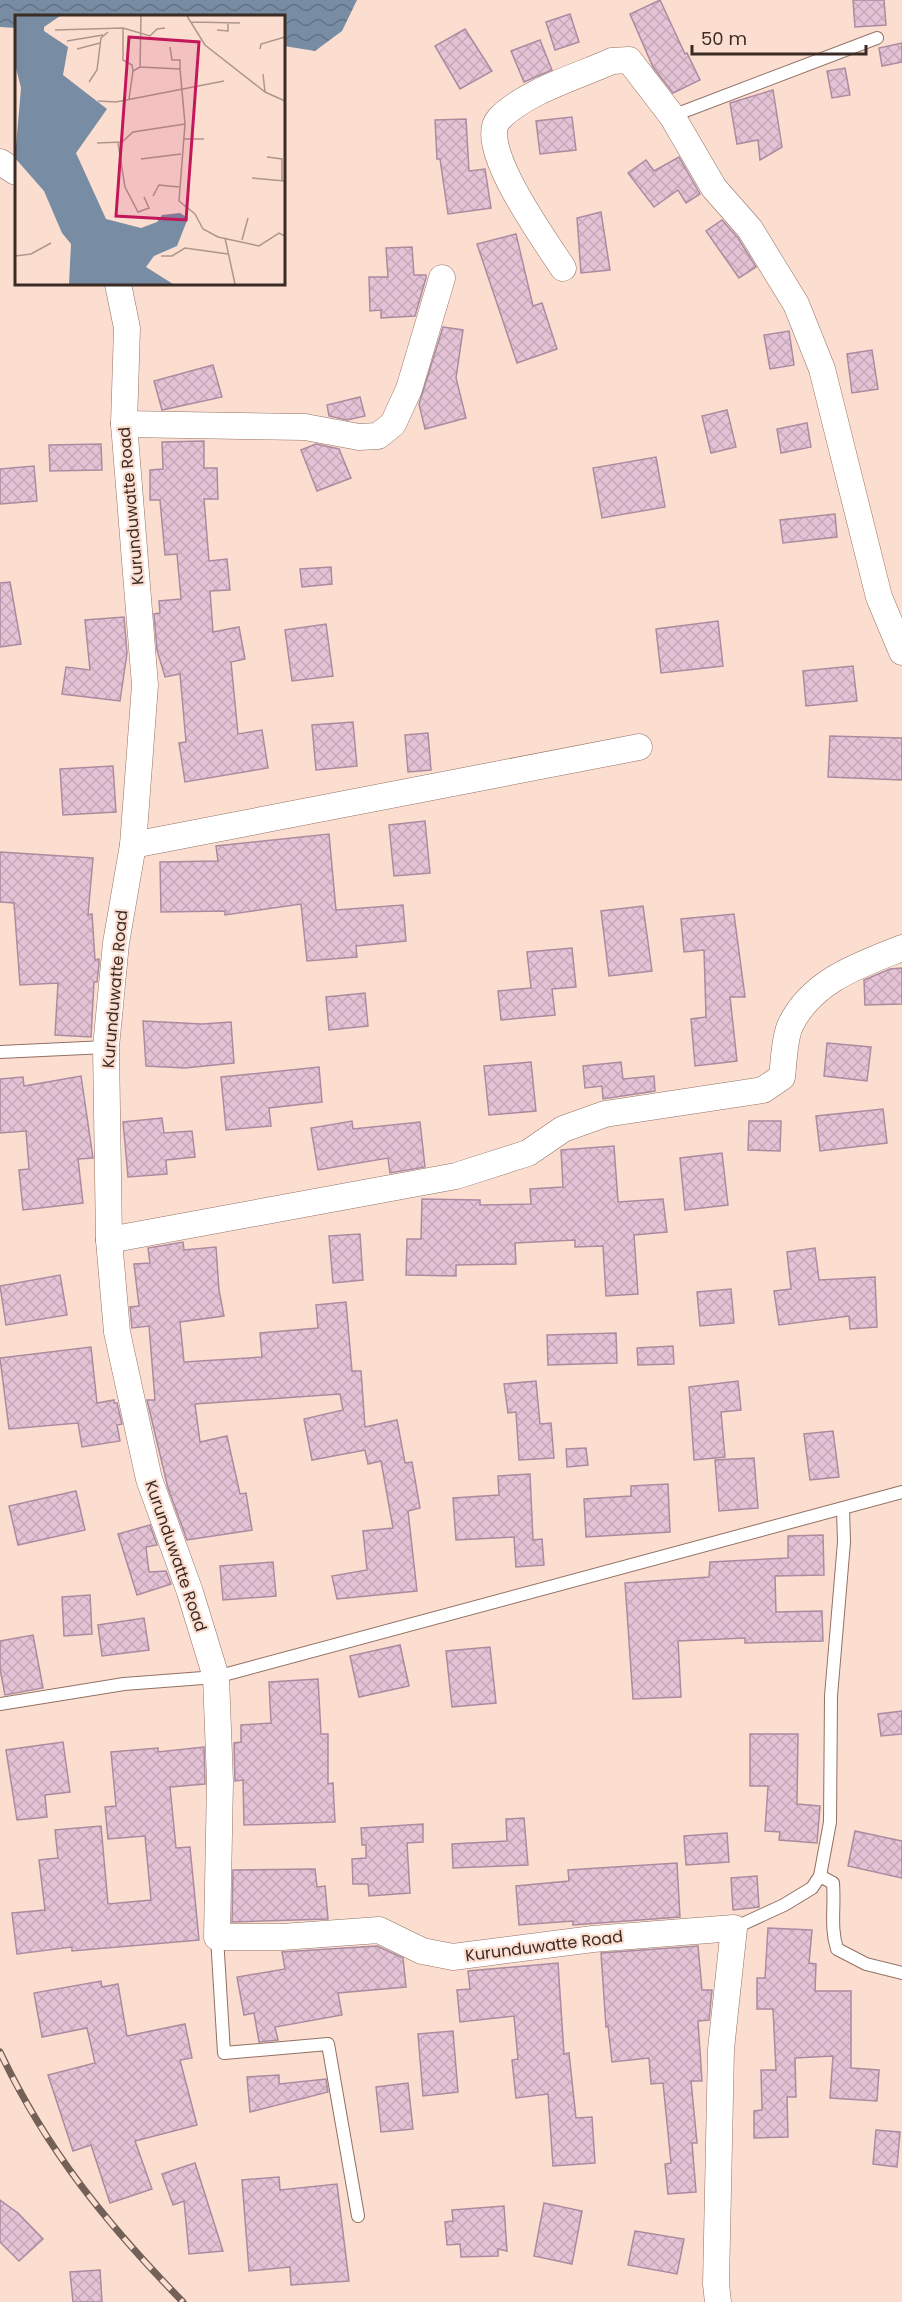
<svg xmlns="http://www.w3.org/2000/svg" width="902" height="2302" viewBox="0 0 902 2302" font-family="Poppins,sans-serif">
<defs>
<pattern id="water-waves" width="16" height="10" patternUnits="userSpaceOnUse" patternTransform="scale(1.5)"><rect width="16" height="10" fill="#788ca4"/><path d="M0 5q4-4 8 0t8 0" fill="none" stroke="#637385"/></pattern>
<pattern id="building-cross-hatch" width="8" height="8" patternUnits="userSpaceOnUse" patternTransform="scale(1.5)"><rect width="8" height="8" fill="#e5c3d7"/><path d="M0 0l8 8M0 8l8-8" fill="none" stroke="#c5a8b8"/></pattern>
</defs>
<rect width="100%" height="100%" fill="#fcded1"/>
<polygon fill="url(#water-waves)" points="0,0 357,0 342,31 315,51 284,46 284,16 16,16 16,28 0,27"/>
<g fill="url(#building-cross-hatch)" stroke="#ac8b9f" stroke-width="1.5">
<polygon points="660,0 685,54 687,53 700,80 673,93 653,67 630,14"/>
<polygon points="853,0 884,0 886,25 855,27"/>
<polygon points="570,14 579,42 555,50 546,22"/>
<polygon points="465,29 492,71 460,89 435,46"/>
<polygon points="540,40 552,70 524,82 511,51"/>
<polygon points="902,43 902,62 882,66 879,48"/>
<polygon points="845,68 850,95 832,98 827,71"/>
<polygon points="773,90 782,147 760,160 758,140 737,144 730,103"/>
<polygon points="572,117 576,150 540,154 536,121"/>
<polygon points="466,119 469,171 485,169 491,208 448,214 440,159 437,159 435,120"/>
<polygon points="679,157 700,194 686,203 678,190 654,207 628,173 646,160 654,171"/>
<polygon points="601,212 610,270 581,273 577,218"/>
<polygon points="722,220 738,238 756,267 739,278 706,231"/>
<polygon points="516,234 533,306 542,303 557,349 517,363 477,244"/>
<polygon points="412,247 414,275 426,275 426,278 415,316 381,318 381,310 370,311 369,277 388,277 386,248"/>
<polygon points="443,327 463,330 456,378 466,418 425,429 419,404"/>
<polygon points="789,331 794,365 770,369 764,335"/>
<polygon points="872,350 878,389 852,393 847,354"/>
<polygon points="213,365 222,397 162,410 154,381"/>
<polygon points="360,397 365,416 347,420 329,416 327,405"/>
<polygon points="727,410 736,447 711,453 702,416"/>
<polygon points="807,423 811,447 781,453 777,429"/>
<polygon points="204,441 204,468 217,468 218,499 204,499 209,561 227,559 230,590 210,591 213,632 239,627 245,659 231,662 238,734 262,730 268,768 185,782 179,743 186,742 180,674 165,677 157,650 154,614 160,613 159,601 181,599 177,554 165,555 160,500 150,500 150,470 163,469 162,442"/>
<polygon points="101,444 102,470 50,471 49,445"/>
<polygon points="316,444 339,449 351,478 317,491 301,450"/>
<polygon points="656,457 665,507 602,518 593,468"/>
<polygon points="34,466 37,501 0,504 0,469"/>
<polygon points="835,514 837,537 783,543 780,520"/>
<polygon points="331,567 332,584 302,587 300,569"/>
<polygon points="10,582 21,644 0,647 0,583"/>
<polygon points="124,617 127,653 120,701 62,694 66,667 90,670 85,620"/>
<polygon points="718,621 723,666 661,673 656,629"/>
<polygon points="326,624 333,676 292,681 285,630"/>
<polygon points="853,666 857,701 806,706 803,671"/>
<polygon points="353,722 357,766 316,770 312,725"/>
<polygon points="428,733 431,770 408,772 405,735"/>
<polygon points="830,736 902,738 902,780 828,777"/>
<polygon points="113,766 116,812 63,815 60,769"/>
<polygon points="425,821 430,873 394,876 389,825"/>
<polygon points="329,834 336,910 403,905 406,941 356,946 357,957 307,961 301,904 225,915 225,911 161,912 160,862 218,861 216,846"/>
<polygon points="0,852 93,858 88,915 92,914 95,960 99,959 99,964 97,982 94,982 91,1037 55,1035 58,983 20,985 14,903 0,902"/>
<polygon points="643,906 652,971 609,976 601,911"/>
<polygon points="734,914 745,997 730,997 737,1061 695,1066 691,1019 706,1017 704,950 684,952 681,919"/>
<polygon points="572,948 576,987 552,989 555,1015 501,1020 498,991 531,988 527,952"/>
<polygon points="902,968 902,1004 865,1005 864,980 890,969"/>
<polygon points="365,993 368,1026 329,1030 326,997"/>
<polygon points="143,1021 202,1024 231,1022 234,1063 185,1068 146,1066"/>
<polygon points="827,1043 871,1047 867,1081 824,1076"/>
<polygon points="531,1062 536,1111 489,1115 484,1066"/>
<polygon points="621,1062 623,1079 654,1076 655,1091 603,1099 602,1086 585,1088 583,1066"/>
<polygon points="319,1067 322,1102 269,1108 271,1126 226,1130 221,1077"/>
<polygon points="81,1076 93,1158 78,1159 83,1203 23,1210 19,1170 29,1169 26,1131 0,1133 0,1079 23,1077 24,1086"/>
<polygon points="883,1109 887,1143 820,1151 816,1116"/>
<polygon points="162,1118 164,1133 192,1131 195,1157 166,1160 167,1174 128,1177 123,1122"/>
<polygon points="352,1121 353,1129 420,1122 425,1167 390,1173 388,1158 318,1170 311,1128"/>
<polygon points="749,1121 781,1121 780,1151 748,1150"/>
<polygon points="614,1146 618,1202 663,1199 667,1232 634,1235 638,1294 606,1296 603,1246 575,1247 575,1240 515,1243 516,1264 456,1265 456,1276 406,1275 407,1239 421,1239 422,1199 480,1200 480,1205 531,1204 530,1189 563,1187 561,1150"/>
<polygon points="722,1153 728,1205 685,1210 680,1158"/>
<polygon points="360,1234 363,1280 333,1283 329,1236"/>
<polygon points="183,1242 184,1250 216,1247 219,1290 224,1316 180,1322 184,1362 262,1357 260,1333 318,1328 316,1305 346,1302 352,1371 361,1371 365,1427 397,1420 405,1463 412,1462 420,1508 408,1511 417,1591 337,1599 332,1576 367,1570 363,1531 393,1528 381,1461 368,1464 365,1450 312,1460 304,1419 343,1410 340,1394 195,1404 200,1442 227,1436 240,1494 246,1493 252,1530 187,1540 168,1488 147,1400 155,1400 149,1326 132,1328 130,1307 139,1306 134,1264 150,1263 148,1248"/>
<polygon points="815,1248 819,1280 875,1277 877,1327 850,1329 849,1316 779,1325 774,1291 791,1289 787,1252"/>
<polygon points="60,1275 67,1315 6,1325 0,1286"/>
<polygon points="731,1289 734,1323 700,1326 697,1292"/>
<polygon points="616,1333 617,1363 548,1365 547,1335"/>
<polygon points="673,1346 674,1364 638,1365 637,1348"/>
<polygon points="91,1347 97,1403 114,1400 114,1403 117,1403 122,1424 117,1425 120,1441 82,1447 78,1423 9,1429 0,1358"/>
<polygon points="536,1381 540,1424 551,1423 554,1458 519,1460 516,1412 508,1413 504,1384"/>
<polygon points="738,1381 741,1410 721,1412 725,1457 694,1460 689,1387"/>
<polygon points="833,1431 839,1477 810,1480 804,1434"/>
<polygon points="586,1448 588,1465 567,1467 566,1449"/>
<polygon points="754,1458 758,1508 719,1511 715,1460"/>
<polygon points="530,1474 533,1540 542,1539 544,1565 516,1567 514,1537 456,1540 453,1498 499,1495 498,1476"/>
<polygon points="668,1484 670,1532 586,1537 584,1499 631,1496 631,1486"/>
<polygon points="76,1491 85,1530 18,1545 9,1506"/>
<polygon points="150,1525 157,1545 146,1547 149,1572 166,1571 171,1584 137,1595 118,1534"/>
<polygon points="823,1535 824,1575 775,1576 776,1612 822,1611 823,1641 745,1643 745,1638 678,1641 681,1697 633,1699 625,1583 709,1577 710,1562 788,1558 788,1536"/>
<polygon points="273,1562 276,1596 223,1600 220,1566"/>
<polygon points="90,1595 92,1634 64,1636 62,1597"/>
<polygon points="144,1618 149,1650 102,1656 98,1625"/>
<polygon points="33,1635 43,1688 5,1695 0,1669 0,1641"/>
<polygon points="400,1645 409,1686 359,1697 350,1656"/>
<polygon points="490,1647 496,1703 452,1707 446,1651"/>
<polygon points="318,1679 321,1734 328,1734 328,1784 333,1783 335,1822 244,1825 243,1780 235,1781 234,1743 241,1742 241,1725 271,1723 269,1682"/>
<polygon points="902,1711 902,1734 881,1736 878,1714"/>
<polygon points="750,1734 798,1734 797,1804 820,1806 817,1843 779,1840 780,1832 765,1831 768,1786 750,1786"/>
<polygon points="63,1742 70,1792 45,1795 47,1817 17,1820 6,1750"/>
<polygon points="204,1747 205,1784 170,1787 176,1848 190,1847 199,1940 72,1951 72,1947 17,1954 12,1913 45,1910 39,1860 58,1858 55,1830 101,1826 108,1904 151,1900 145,1836 108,1839 105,1807 116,1806 111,1752 158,1748 158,1752"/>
<polygon points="524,1818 528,1865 453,1868 452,1844 507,1841 506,1819"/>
<polygon points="423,1824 423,1842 407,1843 410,1893 369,1896 368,1884 353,1884 352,1859 366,1858 366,1845 362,1845 361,1828"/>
<polygon points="855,1831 902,1841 902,1878 848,1866"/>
<polygon points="727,1833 729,1862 686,1865 684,1836"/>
<polygon points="677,1863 680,1917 573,1925 573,1921 519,1925 516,1886 569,1881 568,1870"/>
<polygon points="315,1869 317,1887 325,1886 328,1919 232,1922 233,1870"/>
<polygon points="757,1876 759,1907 733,1910 731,1878"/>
<polygon points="768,1928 812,1930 809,1963 816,1964 815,1991 851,1991 851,2068 879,2070 877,2101 830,2098 833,2056 795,2058 796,2097 787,2097 788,2137 754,2138 754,2111 762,2110 761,2070 776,2070 773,2009 757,2009 757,1978 765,1978"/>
<polygon points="377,1946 403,1958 406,1987 338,1993 342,2015 275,2027 278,2040 259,2042 254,2013 244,2015 237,1977 285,1969 282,1952"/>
<polygon points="698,1946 702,1990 712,1990 709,2020 698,2021 702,2081 691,2081 697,2143 692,2143 696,2192 668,2194 665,2164 671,2163 663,2083 651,2084 649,2058 612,2062 608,2026 606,2027 601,1953"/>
<polygon points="558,1963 564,2054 569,2053 576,2118 592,2117 595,2163 553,2166 548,2094 516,2098 512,2060 518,2059 514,2016 460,2022 457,1990 470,1989 468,1971"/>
<polygon points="101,1981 102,1987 118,1984 127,2036 185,2024 192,2058 180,2060 197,2125 135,2141 152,2189 110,2203 91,2145 73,2151 48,2075 95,2063 87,2028 42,2037 34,1993"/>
<polygon points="453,2031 458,2092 423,2096 418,2034"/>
<polygon points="279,2075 279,2084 326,2079 328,2092 250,2112 247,2077"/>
<polygon points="408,2083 413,2129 381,2132 376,2087"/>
<polygon points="876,2130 900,2132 897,2167 873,2164"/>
<polygon points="195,2163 223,2251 189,2254 184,2201 173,2205 162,2174"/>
<polygon points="279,2177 280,2190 337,2184 349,2281 291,2285 290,2267 249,2271 242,2180"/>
<polygon points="0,2200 18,2213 43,2239 19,2261 0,2242"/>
<polygon points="544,2203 582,2211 572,2264 534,2256"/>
<polygon points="504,2206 507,2251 498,2249 498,2256 461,2257 460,2244 447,2245 445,2222 453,2221 452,2210"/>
<polygon points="635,2231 684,2239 677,2274 628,2265"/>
<polygon points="100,2270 102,2302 73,2302 70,2272"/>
</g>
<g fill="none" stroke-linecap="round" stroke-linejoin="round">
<defs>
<g id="lane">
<polyline points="672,116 877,38"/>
<polyline points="0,1052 106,1047"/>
<polyline points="0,1704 124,1684 216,1677 902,1492"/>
<path d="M820,1876L833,1883C835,1907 830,1927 837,1949L866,1964L902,1973"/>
<polyline points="734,1928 784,1905 812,1888 820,1876 830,1822 831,1696 844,1542 843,1509"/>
<polyline points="217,1937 224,2053 328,2044 358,2216"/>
</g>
<g id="street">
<polyline points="0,162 16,172"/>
<path d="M563,268C547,243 475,145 499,119C524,92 579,76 612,61L629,60L672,116L714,188L750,229L796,304L822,369L879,597L902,652"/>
<polyline points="118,284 127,328 124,424 145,685 133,845 116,943 106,1047 109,1240 117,1332 149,1479 190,1592 216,1677 220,1781 217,1937 282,1937 379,1930 422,1951 453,1957 593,1939 734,1928 721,2049 716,2284 718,2302"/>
<polyline points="124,424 305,427 359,437 378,436 393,424 409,389 442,278"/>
<polyline points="133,845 639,747"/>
<path d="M109,1240L456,1176L528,1153L563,1129L605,1114L763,1090L782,1077C784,1061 784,1040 790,1026C811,981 859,965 902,948"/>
</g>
</defs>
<use href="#lane" stroke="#927163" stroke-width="14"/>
<use href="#street" stroke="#927163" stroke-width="27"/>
<use href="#lane" stroke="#fff" stroke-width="12"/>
<use href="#street" stroke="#fff" stroke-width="26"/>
<defs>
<path id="rail" d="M0,2052C47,2151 107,2224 183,2302"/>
</defs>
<use href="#rail" stroke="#736058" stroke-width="7"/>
<use href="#rail" stroke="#fcded1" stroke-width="4.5" stroke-dasharray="14" stroke-linecap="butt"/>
</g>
<g text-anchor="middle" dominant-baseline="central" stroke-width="4.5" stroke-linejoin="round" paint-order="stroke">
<g font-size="16" fill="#3a2b25" stroke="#fcded1">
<text transform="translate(131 506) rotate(-95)">Kurunduwatte Road</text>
<text transform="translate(115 989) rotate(-85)">Kurunduwatte Road</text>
<text transform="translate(176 1556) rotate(71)">Kurunduwatte Road</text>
<text transform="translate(544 1946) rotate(-7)">Kurunduwatte Road</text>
</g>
</g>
<g transform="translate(15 15)">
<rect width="270" height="270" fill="#fcded1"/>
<path d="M0,1H45L29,12V16L53,32L48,60L92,94L61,138L91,204L126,213L142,207L147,200L165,198L173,203L162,231L139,241L131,252L158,269H54L56,229L47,218L29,176L0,143L6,73L0,49Z" fill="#788ca4"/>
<path fill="none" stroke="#ae968c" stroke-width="1.5" d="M126,1L125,52L165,54L170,109L164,186L180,199L188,214L203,222L244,231L264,218L270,221M172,1L190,30L250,77L270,86M176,7L225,8M108,13V45L117,50L118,56M40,15L108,13L135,21L142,14L150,13M202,15L213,16V9M52,26L88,20M155,32L157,45H165V54M62,34L85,28M245,34L246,29L270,22M248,59L250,77M74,67L82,55L86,23L93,17M114,84L118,56L125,52M83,86L101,87L209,66M169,124H189M82,128L107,127L118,117L170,109M103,128L110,172L123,197L134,193L129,182M252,142L267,144V165M126,144L166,139M237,163L270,166M138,181L144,170L164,172M210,223L220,269M227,225L233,203M0,241L16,239L36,228M146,241H157L170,233L213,239"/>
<path fill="#c2185b" fill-opacity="0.15" stroke="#c2185b" stroke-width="3" d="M114,22L184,27L171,205L101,201Z"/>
<rect width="270" height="270" fill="none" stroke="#3a2b25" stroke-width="3"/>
</g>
<path d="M692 45v9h174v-9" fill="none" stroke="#3a2b25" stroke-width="3"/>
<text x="701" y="45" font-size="18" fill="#3a2b25" stroke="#fcded1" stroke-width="4.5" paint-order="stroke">50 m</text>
</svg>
